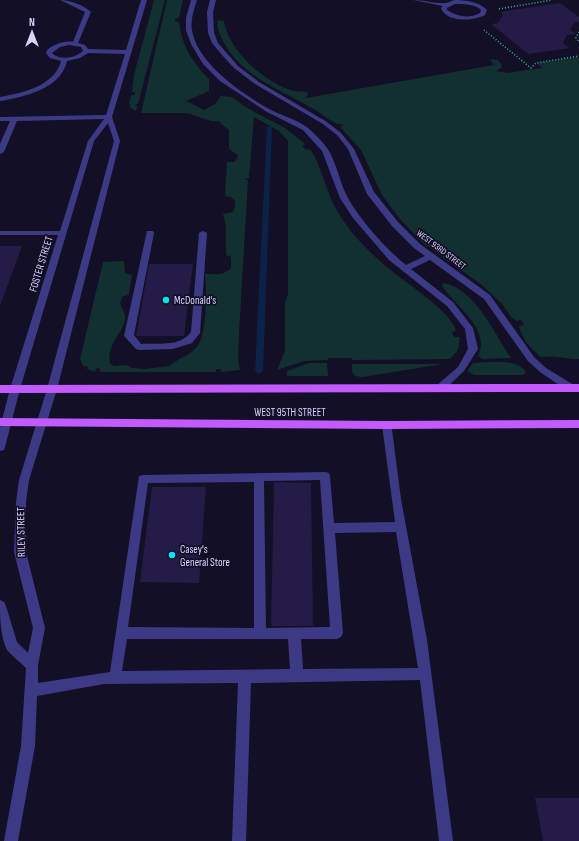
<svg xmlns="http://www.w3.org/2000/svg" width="579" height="841" viewBox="0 0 579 841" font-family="'Sofia Sans Condensed',sans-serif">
<rect width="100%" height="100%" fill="#130f26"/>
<g fill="#12302f">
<path d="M154,0H165L138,104H136L135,106H138L136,111C128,108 128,102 132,95H135V92H132L134,75Z"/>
<path d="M167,0H183L179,18L175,19V21L179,22C182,46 192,62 209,79V91L186,101L204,110L215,104L221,96L232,97L247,108L285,128L304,143L305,145L302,146L305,149L311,150C321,167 325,186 333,203C344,226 363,246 381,262C398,278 452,311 456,331L452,332L454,337H459L460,338L458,350L450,359L352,360V358H328V360L304,361L277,370L285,351V303L288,294V141L279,131L254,117L249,178L245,179L246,180H248L239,333L238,358L240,370L221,372V369H216V372H100V369L96,368L95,372L87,369L88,367L86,366L84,367L80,359L103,262L124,261L125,273L132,275L129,294L122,297L120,303C121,307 124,311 125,315C127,332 106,340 110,364L115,366L127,365L132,368L144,369L170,366C178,358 189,356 197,347C207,335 207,289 205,274C215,274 223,276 231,268V257L226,255V227L223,214L233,212L235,207V201L231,197L225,196L227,162H234L237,159L238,155L229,149V130L219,122L220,121H211L187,113H141Z"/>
<path d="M218,20L224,21C228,49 262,80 288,89C294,92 300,91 307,92L308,96L305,97L306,98L494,65L490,60L492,59L498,60L502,65L501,68L496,71L507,73L542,68L537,63L579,57V359C564,359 555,355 541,357C531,349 522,339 519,326L524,325L521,320L517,321L512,318L502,304L482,285L422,242L399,218L382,195L361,150L341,128V126L343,125C340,123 339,125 335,123C327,119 320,112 312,108C279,89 238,75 221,37C219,32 216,25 218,20Z"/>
<path d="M443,283C475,288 495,335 511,358L482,359L478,356C491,329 456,307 443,287L442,284Z"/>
<polygon points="309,363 327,363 328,376 287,376 287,371"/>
<path d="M473,363C487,362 520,358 526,373L522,375H474L467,371Z"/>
<polygon points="352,364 443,364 363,377 355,376 352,372"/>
</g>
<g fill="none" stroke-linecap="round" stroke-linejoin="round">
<polygon fill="#0c2248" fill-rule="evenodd" points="267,126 272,127 263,371 259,374 255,371"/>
</g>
<g fill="#241b47">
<polygon points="560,3 579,17 579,22 575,22 570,30 576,34 567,35 563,43 570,48 528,54 491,24 498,23 503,15 500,12"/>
<polygon points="0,246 22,246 0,306"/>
<polygon points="149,264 193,264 184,336 136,336"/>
<polygon points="274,482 311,483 313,626 271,626"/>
<polygon points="152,487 206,487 199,583 140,582"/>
<polygon points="535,798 579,798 579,841 543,841"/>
</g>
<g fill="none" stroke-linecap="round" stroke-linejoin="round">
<g stroke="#2fb8b0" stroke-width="1.5" stroke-dasharray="1 2" stroke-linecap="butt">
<polyline points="499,9 552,0"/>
<polyline points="484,30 531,68 536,63 579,56"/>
<polyline points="579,32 576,38 579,42"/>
</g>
<g fill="#3d3a85" fill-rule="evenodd">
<path d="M60,0C70,0 84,5 91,12L78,43L85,45L88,49L126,50L141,0H147L112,117L120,141L57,389L29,480L26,502V552L45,628L38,665V683L110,672L139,476L143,475L325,472L329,473L330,476L334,523L395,522L382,425L383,422H391L401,499L427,640L453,841H439L420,680L251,683L246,841H232L238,683L104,684L37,696L35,746L18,841H4L21,746L26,668C20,662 12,656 7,650C0,636 0,616 0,600L4,602L6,606L17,642L28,653L33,628L14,552L16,502L19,480L47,389L114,141L108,123L94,141L20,389L5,447L4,450L0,451V428L10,389L58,235H0V231H60L88,141L104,119L17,121L4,152L0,154V144L10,121H0V117L106,115L125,54L88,53L80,58L67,61C61,89 24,97 0,101V97C22,93 55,86 61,61L50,58L46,53L47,50C53,45 64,40 73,42L85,12ZM69,45L81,47L83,51C75,58 60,61 52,53L60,47ZM320,480L330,627L266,628L264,481ZM254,482V628L128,627L148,483ZM396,532L418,668L303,669L301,639H337L341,637L343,633L335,533ZM127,639H288L290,669L122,671Z"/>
<path d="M191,0H197C194,10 190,20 192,30C197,64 245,96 273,111C284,116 299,121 308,128C315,134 322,141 327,148C336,160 340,184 348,198C360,220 387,250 406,265L425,256L414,248L392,226L367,194L348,149L337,135L323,124L255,84L234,68L222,55L212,43L208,33L207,12L210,0H216L213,12L214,33L218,43L238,66L259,82L327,122L341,133L354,149L374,192L398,222L420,244L490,295L534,357L546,368L574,385L576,388L574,391H568L540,372L528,361L484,299L430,260L411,269L453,302L473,328L478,349L464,371L442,392H436L434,389L436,386L458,367L468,349L465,329L447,306L389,260L353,218L340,198L322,151L303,130L267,112L220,81L203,64L191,44L186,30V18Z"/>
<path d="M413,0C424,0 436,4 445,3C448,3 451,1 454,0C465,0 480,2 487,10L485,15C474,21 446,23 441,8L443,6ZM455,4C464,4 475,4 481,10L480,13C469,19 458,17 447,10V8Z"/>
<path d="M147,231H153L154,233L134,335L141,344C158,343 180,347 191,332L199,233L203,231L207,233L200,333L192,343L173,349L139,350L136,349L124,336Z"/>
</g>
<g fill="#c25bff" fill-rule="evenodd">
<polygon points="579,384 579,392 0,393 0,385"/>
<polygon points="0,418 387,421 579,420 579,428 387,429 0,426"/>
</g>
</g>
<g fill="#00e5ff" stroke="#130f26" stroke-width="1.5">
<circle cx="166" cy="300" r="4"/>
<circle cx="172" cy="555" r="4"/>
</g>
<g text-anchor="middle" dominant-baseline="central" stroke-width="3.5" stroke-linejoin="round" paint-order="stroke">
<g font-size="9" fill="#d9d4ff" stroke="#130f26">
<text transform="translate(441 250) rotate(37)">WEST 93RD STREET</text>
</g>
<g font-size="11" fill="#d9d4ff" stroke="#130f26">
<text transform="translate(41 264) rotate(-73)">FOSTER STREET</text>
<text x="290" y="412">WEST 95TH STREET</text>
<text transform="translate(21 532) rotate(-91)">RILEY STREET</text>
</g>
<g font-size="11" fill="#d9d4ff" stroke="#130f26" text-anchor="start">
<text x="174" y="300">McDonald's</text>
<text x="180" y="549">Casey's<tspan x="180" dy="13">General Store</tspan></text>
</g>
</g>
<g transform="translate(32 32)" stroke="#130f26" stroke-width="3" paint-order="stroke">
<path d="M0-3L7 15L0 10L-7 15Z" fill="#d9d4ff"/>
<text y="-6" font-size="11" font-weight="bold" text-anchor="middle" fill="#d9d4ff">N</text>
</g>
</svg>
